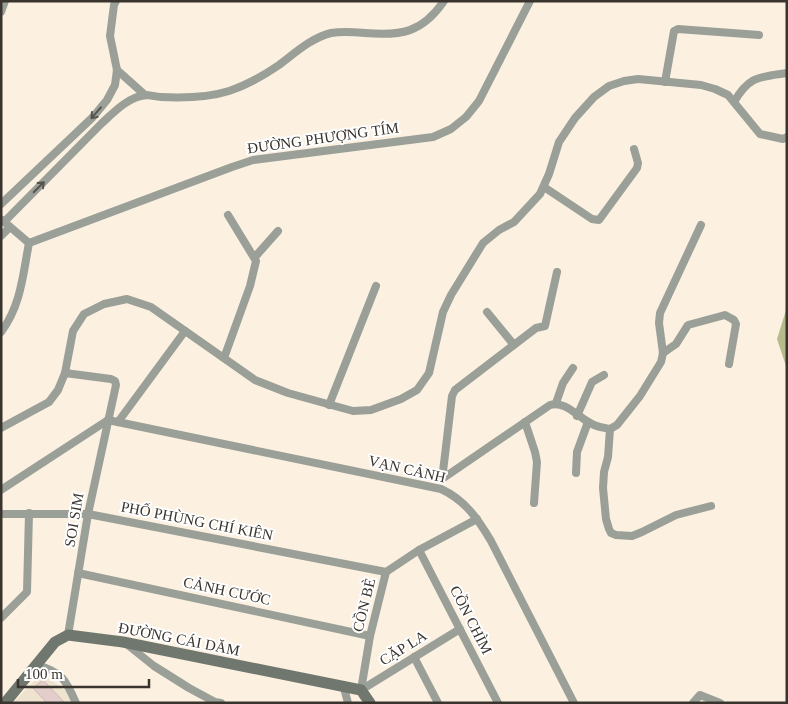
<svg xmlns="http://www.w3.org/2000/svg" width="788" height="704" viewBox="0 0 788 704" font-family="'Times New Roman',serif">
<rect width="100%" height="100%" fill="#fcf0e0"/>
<polygon fill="#ede3cf" points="42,673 68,693 72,703 13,703"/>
<polygon fill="#b6bb8c" points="787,307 787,369 777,339"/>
<polygon fill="#e4cecb" stroke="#ccb7b3" points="43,680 65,703 47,703 33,688"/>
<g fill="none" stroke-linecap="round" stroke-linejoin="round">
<g stroke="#9a9f98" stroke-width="8">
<polyline points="1,12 5,1"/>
<polyline points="117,70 145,95"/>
<polyline points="665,82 674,31 678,29 759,35"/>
<path d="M734,102C749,76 759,77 787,73"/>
<polyline points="544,187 592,219 599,220 637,168 638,163 634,149"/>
<polyline points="1,204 93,117 107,100 115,85 117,70 110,36 114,5 116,1"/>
<polyline points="2,220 29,243"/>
<path d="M4,222L101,124C114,112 128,97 146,95C150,95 156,97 161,97C183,98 207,98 229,91C247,85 263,76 279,65C295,53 311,38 331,33C342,31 354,32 365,33C401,36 422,33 444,1"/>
<polyline points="1,236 10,227"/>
<polyline points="29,243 232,167 253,160 433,137 451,129 466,117 479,101 530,1"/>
<polyline points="255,257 278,231"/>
<polyline points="487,312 514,345"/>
<path d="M1,332C21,306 23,274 29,243"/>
<polyline points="663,353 676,344 688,325 725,315 734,320 736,324 729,364"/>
<polyline points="224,358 250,286 256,261 228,215"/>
<polyline points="65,373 111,379 115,381 116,385 88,514 68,635"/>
<polyline points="556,403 563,383 573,368"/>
<polyline points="329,405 376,286"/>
<polyline points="577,416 592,382 604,375"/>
<path d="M108,420L441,489C465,500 478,519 491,541L574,703"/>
<polyline points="118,422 185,331"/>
<polyline points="525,422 535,452 537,462 534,503"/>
<polyline points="1,428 49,402 58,390 65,373 73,331 84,314 104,304 127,299 151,307 255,380 288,393 353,411 371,410 401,399 417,390 429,373 443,312 451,295 483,243 499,230 514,222 540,194 549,174 559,142 575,118 594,97 609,86 624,81 638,79 701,85 715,89 728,95 760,134 783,139 787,137"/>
<polyline points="610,429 608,457 604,472 603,488 606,519 609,529 611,533 616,535 632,536 642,532 676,515 711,506"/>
<polyline points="576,473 577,452 588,422"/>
<path d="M442,479L550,405C566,400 579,419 594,425C599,427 605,428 610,429L617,425L640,396L661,362L663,353L659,323L660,313L701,225"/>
<polyline points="442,480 452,396 455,390 536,328 545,326 557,272"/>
<polyline points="1,490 108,420"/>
<polyline points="1,514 88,514 386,572"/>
<polyline points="419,550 498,703"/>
<polyline points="78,573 370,636"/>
<polyline points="1,618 27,592 29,513"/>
<polyline points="129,646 154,666 189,688 215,702 221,703"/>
<polyline points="414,657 438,703"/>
<path d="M37,665C62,672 66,680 76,703"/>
<polyline points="344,688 348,703"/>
<polyline points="361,690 370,636 386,572 419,550 477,519"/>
<polyline points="361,690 460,629"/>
<polyline points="693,703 700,695 720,703"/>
</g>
<polyline stroke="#70776e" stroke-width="11" points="5,703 55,642 68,635 123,642 361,690 370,703"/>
</g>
<defs><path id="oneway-shaft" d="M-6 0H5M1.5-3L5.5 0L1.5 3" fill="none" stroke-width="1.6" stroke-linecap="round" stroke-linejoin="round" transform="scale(1.25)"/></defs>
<g stroke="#56544e">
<use href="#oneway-shaft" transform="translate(96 113) rotate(131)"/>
<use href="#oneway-shaft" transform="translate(39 187) rotate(-45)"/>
</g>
<g text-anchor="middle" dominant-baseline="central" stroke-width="4" stroke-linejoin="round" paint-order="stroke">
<g font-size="15" fill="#39342e" stroke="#fff">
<text transform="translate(323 138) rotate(-8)">ĐƯỜNG PHƯỢNG TÍM</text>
<text transform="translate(407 469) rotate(13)">VẠN CẢNH</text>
<text transform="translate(74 520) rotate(-80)">SOI SIM</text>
<text transform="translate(197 521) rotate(11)">PHỐ PHÙNG CHÍ KIÊN</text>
<text transform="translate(227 591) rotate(12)">CẢNH CƯỚC</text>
<text transform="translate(364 605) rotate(-76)">CỒN BÈ</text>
<text transform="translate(471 620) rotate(63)">CỒN CHÌM</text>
<text transform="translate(179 639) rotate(11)">ĐƯỜNG CÁI DĂM</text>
<text transform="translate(403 648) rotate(-32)">CẶP LA</text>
</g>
</g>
<rect width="788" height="704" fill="none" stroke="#39342e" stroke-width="5"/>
<path d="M18 679v8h131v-8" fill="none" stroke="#39342e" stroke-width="2.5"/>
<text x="25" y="679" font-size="15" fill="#39342e" stroke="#ffffff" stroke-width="4" paint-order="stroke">100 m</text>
</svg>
